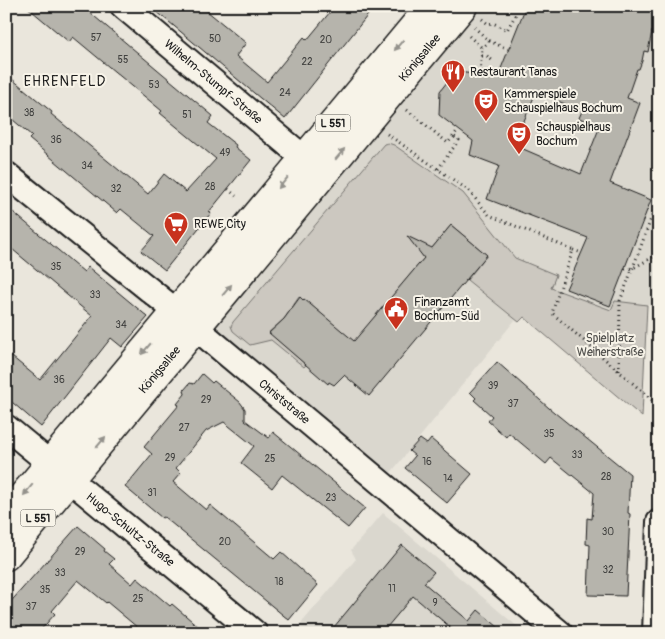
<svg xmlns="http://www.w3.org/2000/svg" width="665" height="639" viewBox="0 0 665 639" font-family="Pangolin,sans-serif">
<rect width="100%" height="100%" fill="#eae6dc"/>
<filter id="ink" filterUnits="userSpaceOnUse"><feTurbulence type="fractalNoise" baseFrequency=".02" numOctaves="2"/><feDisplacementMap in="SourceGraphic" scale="10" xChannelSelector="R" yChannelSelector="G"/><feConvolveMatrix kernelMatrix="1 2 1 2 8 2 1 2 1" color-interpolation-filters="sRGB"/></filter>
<g filter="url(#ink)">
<g fill="#dad7ce">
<polygon points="476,6 659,6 659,246 657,248 657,305 647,305 611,311 536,327 524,317 519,322 515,320 389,475 224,337 218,326 219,314"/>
<polygon points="383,513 525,633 293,633 356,559 351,550"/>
</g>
<polygon fill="#ccc8c0" stroke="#74726e" points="388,143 394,145 463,193 515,258 556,275 551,288 611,310 615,301 647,305 642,417 524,317 519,322 467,280 487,255 451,225 432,248 420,252 424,258 354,342 304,299 303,300 299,297 284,319 269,332 306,365 304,367 271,340 250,345 233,331 231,326 233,322 384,144"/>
<g fill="#b6b4ac" stroke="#1c1c1c" fill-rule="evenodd">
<polygon points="26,6 82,6 213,116 208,123 236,145 235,147 251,160 209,212 211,213 165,270 141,251 154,236 121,209 117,213 29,139 32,136 6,114 6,74 52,112 51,114 148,194 164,174 186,192 216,159 160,113 162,111 73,37 69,42"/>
<polygon points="150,6 201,6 246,43 236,56 267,82 304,37 307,40 335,6 375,6 285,119"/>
<path d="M526,6H657L656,31H652L648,52L644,51L642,61L639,69H637L627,98L640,103L610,183L651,200L610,306L566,289L588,238L487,199L499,166L470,155L473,141L439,115L440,91L455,72L498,76ZM536,92L582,111L579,118L600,126L581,174L514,145Z"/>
<polygon points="13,212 84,272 88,267 148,317 122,347 111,338 41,427 6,397 6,352 40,380 92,316 6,244 6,219"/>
<polygon points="451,225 487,255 369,396 344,375 334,385 329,382 328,384 269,333 284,319 300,297 303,300 304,299 354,341 424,258 407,236 432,248"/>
<polygon points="497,362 549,408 630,474 628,513 630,514 626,596 588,595 590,545 586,544 587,518 592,519 594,493 551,458 546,464 509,433 506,437 488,421 492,416 474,400 476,398 470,392"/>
<polygon points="202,374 212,383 214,381 240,402 245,409 245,420 269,438 273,432 365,508 348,528 282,475 272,488 241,463 254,446 224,422 206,431 176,468 181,473 173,482 206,510 210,505 274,559 281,552 318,585 289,620 164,517 162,518 125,487 152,454 144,447 179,405 177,404 185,394 184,390 190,383 194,384"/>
<polygon points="420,439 427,444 431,439 472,474 447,503 405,468 415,456 409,451"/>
<polygon points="78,526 105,549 104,551 114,559 109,564 132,584 137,578 170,606 172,604 206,633 144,633 107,602 106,603 78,580 52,611 55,614 38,633 6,633 6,607"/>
<polygon points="402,545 434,572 424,583 469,621 478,610 505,633 457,633 413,596 382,633 329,633"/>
</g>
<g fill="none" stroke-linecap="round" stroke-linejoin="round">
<defs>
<g id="street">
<polyline points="123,6 304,158"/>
<polyline points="6,174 177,312 560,633"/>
<polyline points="6,427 255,633"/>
<polyline points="655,633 659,522"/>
</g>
<g id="primary">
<polyline points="6,516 431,6"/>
<polyline points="6,556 463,6"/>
</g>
</defs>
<use href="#street" stroke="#1c1c1c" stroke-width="28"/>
<use href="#primary" stroke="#1c1c1c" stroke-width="31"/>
<g stroke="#1c1c1c" stroke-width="3" stroke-dasharray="1 4" stroke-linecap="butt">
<polyline points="482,19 488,24 493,23 507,30 516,14"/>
<polyline points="474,27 489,41 482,48"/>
<polyline points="469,36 482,48 480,74"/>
<polyline points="489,41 508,49"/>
<polyline points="482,56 487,56 493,61"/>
<polyline points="407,110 448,143 458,130"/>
<polyline points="387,134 468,190 489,215 573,250 552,313 659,406"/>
<polyline points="438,169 459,140 453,136"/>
<polyline points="228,189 236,196"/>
<polyline points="207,219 214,224"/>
<polyline points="573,250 582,253"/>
<polyline points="625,269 633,268 659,254"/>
<polyline points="619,371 620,301 637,257 659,197"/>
</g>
<use href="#street" stroke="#f7f3e8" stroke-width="24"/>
<use href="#primary" stroke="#f7f3e8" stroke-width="28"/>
</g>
<defs><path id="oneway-solid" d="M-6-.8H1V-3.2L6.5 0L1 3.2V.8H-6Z" transform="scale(1.25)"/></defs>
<g fill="#94928c">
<use href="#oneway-solid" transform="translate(399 45) rotate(130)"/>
<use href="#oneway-solid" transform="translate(340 154) rotate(-50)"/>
<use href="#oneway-solid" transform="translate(283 183) rotate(130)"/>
<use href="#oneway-solid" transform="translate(227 290) rotate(-50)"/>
<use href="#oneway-solid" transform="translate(146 349) rotate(130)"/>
<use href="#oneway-solid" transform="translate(101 442) rotate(-50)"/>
<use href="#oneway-solid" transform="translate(28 490) rotate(129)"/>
</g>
</g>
<defs>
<symbol id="restaurant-pin" viewBox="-11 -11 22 30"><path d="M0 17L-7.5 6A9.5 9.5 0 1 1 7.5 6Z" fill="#c8321e" stroke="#f7f3e8"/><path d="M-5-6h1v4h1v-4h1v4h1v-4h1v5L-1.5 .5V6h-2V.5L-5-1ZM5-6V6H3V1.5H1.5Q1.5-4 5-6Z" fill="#fff"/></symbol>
<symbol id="theatre-pin" viewBox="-11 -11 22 30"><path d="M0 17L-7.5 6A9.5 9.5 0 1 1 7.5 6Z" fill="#c8321e" stroke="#f7f3e8"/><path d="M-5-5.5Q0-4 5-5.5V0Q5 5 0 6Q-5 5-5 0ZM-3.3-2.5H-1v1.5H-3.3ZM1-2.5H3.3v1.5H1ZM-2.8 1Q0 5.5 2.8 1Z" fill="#fff"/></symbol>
<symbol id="supermarket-pin" viewBox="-11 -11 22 30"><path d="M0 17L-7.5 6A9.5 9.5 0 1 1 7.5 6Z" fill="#c8321e" stroke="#f7f3e8"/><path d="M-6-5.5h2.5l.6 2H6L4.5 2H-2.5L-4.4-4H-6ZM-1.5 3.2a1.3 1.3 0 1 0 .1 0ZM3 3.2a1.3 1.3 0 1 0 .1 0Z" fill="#fff"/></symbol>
<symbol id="civic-pin" viewBox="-11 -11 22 30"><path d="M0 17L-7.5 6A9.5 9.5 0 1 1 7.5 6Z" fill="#c8321e" stroke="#f7f3e8"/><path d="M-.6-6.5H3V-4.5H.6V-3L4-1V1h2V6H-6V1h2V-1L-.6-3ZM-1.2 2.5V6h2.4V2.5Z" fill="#fff"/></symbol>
</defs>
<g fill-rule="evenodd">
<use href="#restaurant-pin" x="439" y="58" width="28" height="38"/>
<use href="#theatre-pin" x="472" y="87" width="28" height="38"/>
<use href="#theatre-pin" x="505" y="120" width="28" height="38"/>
<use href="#supermarket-pin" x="162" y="210" width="28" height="38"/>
<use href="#civic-pin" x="382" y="295" width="28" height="38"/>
</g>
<g text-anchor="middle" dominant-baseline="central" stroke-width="4" stroke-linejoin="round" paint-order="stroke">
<g font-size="10" fill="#424240">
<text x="96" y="38">57</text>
<text x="215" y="39">50</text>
<text x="326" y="40">20</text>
<text x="123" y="60">55</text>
<text x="307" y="62">22</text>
<text x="154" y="85">53</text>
<text x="285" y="93">24</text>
<text x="29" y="113">38</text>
<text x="187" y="115">51</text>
<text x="56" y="140">36</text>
<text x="225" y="153">49</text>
<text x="87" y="166">34</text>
<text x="210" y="187">28</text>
<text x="116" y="189">32</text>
<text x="56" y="267">35</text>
<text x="95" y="295">33</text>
<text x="121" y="325">34</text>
<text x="59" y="380">36</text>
<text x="493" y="386">39</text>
<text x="206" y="400">29</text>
<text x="513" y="404">37</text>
<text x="184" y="428">27</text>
<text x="549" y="434">35</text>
<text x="577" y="455">33</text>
<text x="170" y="458">29</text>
<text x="270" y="459">25</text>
<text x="427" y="462">16</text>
<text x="606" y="477">28</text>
<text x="448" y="479">14</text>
<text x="152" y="493">31</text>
<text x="331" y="498">23</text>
<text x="608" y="532">30</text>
<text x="225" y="542">20</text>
<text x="80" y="552">29</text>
<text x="608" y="570">32</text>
<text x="60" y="573">33</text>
<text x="279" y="582">18</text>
<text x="392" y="589">11</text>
<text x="45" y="590">35</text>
<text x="138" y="599">25</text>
<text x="435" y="603">9</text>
<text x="31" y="607">37</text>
</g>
<g fill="#f7f3e8" stroke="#5e5c59" stroke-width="1">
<rect x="315.5" y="114.5" width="35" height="17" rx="4"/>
<rect x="20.5" y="509.5" width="35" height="17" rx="4"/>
</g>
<g font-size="11" font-weight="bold" fill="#1c1c1c">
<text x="333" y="123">L 551</text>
<text x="38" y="518">L 551</text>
</g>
<g font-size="12" fill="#1c1c1c" stroke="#f7f3e8">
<text transform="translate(420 58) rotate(-50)">Königsallee</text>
<text transform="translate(213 82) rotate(40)">Wilhelm-Stumpf-Straße</text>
<text transform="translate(160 370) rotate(-50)">Königsallee</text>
<text transform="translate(284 402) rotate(40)">Christstraße</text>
<text transform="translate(130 530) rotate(39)">Hugo-Schultz-Straße</text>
</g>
<g font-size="12" fill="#1c1c1c" stroke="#f7f3e8" text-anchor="start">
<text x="470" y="72">Restaurant Tanas</text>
<text x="504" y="94">Kammerspiele<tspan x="504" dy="14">Schauspielhaus Bochum</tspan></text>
<text x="536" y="127">Schauspielhaus<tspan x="536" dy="14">Bochum</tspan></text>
<text x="194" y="224">REWE City</text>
<text x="414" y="302">Finanzamt<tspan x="414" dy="14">Bochum-Süd</tspan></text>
</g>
<g font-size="12" fill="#51504d" stroke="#f7f3e8">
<text x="610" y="338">Spielplatz<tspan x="610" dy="14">Weiherstraße</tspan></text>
</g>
<g font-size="14" letter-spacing="1" fill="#1c1c1c" stroke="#f7f3e8">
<text x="65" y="81">EHRENFELD</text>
</g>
</g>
<rect width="665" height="639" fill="none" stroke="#f7f3e8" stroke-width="25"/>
<rect x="12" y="12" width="640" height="614" fill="none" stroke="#1c1c1c" stroke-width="2" filter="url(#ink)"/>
</svg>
